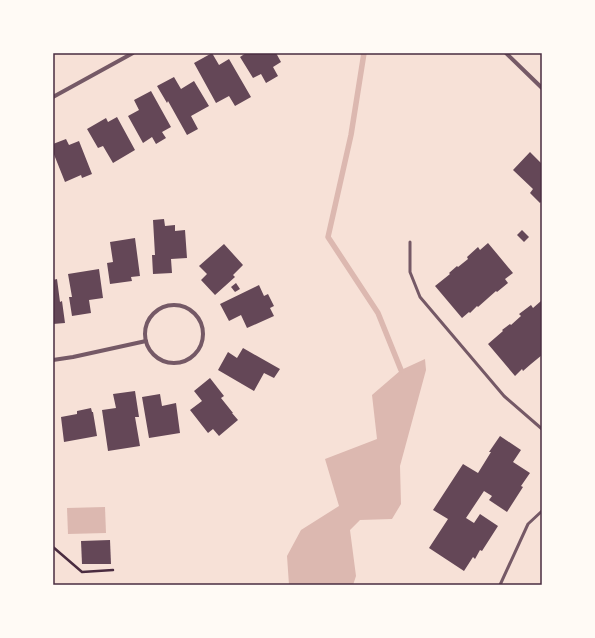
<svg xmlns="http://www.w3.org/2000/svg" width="595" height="638" viewBox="0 0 595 638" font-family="'Alegreya Sans',sans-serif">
<rect width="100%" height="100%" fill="#f7e1d7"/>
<g fill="#dcb8b0">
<polygon points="425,359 426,370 400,466 401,504 392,519 360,520 350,530 356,576 353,585 289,585 287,556 301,530 339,506 325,459 377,439 372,395 401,370"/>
<polygon points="105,507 106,533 68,534 67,508"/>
</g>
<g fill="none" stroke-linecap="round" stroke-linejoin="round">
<polyline stroke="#dcb8b0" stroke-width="5.5" points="364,53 351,135 328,237 378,313 401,370"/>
</g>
<g fill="#644757">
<polygon points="212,53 219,65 229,59 251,97 235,106 229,96 216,103 194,63"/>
<polygon points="246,53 276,53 281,62 273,67 278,76 266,83 261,74 253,78 240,57"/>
<polygon points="174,77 181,89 194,81 209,106 191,116 198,129 187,135 168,101 167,103 157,86"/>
<polygon points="151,91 171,127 162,132 166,138 156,144 152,137 143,143 128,116 139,110 134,100"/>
<polygon points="117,117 135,150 113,163 103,146 98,148 87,129 106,118 108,122"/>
<polygon points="66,139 69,145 79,141 92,174 82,178 81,175 65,182 53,152 53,144"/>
<polygon points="530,152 542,164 542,201 540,203 530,193 533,189 513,170"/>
<polygon points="164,219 165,226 175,225 175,231 185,230 187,258 171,259 172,273 153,274 152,255 155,255 153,220"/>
<polygon points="522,230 529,237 524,242 517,235"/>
<polygon points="135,238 140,276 131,277 132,281 110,284 107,263 113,262 110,242"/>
<polygon points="488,243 513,273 505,279 508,283 497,292 496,291 478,307 477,306 470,313 469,312 462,318 435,286 450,274 449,273 457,266 458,267 468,259 467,257 478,247 480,250"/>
<polygon points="224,244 243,265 233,275 235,277 215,295 201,280 207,274 199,266"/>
<polygon points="99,269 103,298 89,300 91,313 72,316 69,297 72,297 68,274"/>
<polygon points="57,279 60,302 62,301 65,323 53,324 53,280"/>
<polygon points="236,283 240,289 235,292 231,287"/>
<polygon points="259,285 264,296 268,294 274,306 270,308 274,316 247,328 241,315 229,321 220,304"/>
<polygon points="541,301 542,302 542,355 531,364 523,371 522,369 515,376 488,344 503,331 502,330 510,324 511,325 521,316 519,314 531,305 533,308"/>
<polygon points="243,348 280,369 274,378 264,373 254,391 218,370 228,352 237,358"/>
<polygon points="210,378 224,396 221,398 233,413 232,413 238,420 219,436 213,429 208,433 190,410 202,401 194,391"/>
<polygon points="135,391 139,417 135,417 140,446 108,451 102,410 116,408 113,394"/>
<polygon points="160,394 162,406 176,403 180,433 149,438 142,397"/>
<polygon points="91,408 92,412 93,412 97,436 64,442 61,417 77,414 77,411"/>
<polygon points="500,436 521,450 513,462 530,473 521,486 523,487 507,512 489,500 492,496 484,491 466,518 474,523 480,514 498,526 482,551 480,550 475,559 473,557 464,571 429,548 448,519 433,510 463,464 478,473 491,452 489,452"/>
<polygon points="110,540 111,564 82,564 81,541"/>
</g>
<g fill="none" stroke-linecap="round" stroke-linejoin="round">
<polyline stroke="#4a2c40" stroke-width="2.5" points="53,547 82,572 113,570"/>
<g stroke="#755966" stroke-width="3">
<polyline points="410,242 410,272 420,297 504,396 542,429"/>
<polyline points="500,585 528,524 542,511"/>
</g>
<g stroke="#755966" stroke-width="4">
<polyline points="506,53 542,88"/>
<polyline points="53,97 133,53"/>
<circle cx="174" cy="334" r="29"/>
<polyline points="53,360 73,357 146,341"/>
</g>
</g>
<rect width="595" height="638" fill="none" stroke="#fffaf5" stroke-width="108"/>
<rect x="54" y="54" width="487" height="530" fill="none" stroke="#4a2c40" stroke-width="1.5"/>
</svg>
